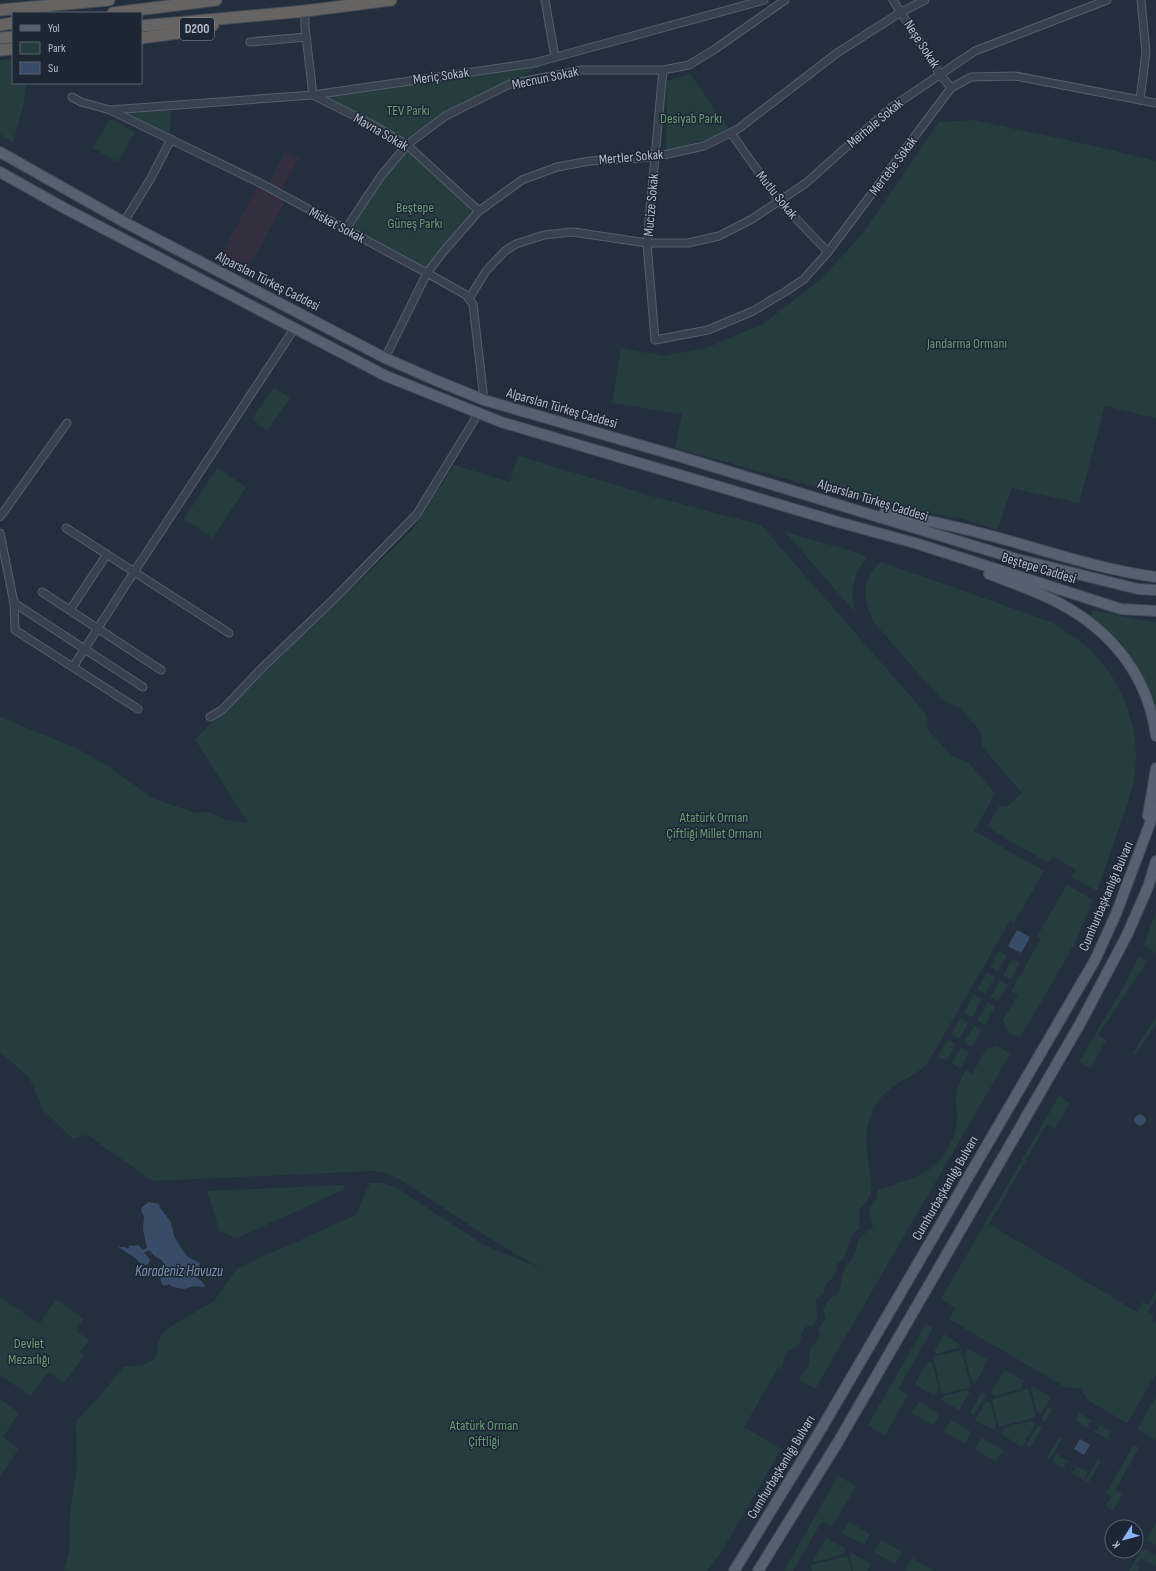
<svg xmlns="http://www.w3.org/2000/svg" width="1156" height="1571" viewBox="0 0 1156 1571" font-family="'Sofia Sans Condensed',sans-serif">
<rect width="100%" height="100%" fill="#242f3e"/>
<polygon fill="#32303f" points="285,151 299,158 278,196 285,201 247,271 220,257 258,186 268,185"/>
<g fill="#263c3f">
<polygon points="555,57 408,145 479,211 427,273 345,230 407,145 313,95"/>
<polygon points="13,59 13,83 26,83 24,102 13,143 0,134 0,60"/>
<polygon points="690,74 729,129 709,139 666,150 667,81"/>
<polygon points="112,109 171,111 170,139"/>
<polygon points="110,119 135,132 118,162 93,148"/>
<polygon points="973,120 1095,146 1156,161 1156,418 1105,406 1079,503 1012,488 997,530 961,518 874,503 675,448 682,414 612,403 621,348 664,356 706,348 763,324 821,279 864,232 939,122"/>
<polygon points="274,387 290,398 267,431 252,419"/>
<path d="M518,456L655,497L761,525L926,714L929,731L952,756L968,762L995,794L974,831L1044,871L1014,923L1010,921L927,1064C912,1079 889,1084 877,1103C863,1125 866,1144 869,1168C871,1177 873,1186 870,1195C868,1201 862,1206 859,1210L860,1228C847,1236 850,1246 844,1257C843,1260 839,1262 837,1264C839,1273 831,1279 825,1285L824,1294L816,1298L817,1318L813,1326C800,1325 803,1336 799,1344C797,1348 792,1348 789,1351C784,1355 784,1364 782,1369L778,1368L744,1427L781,1449L722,1551L707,1571H64L69,1553L70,1512L77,1470L76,1421L101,1395L123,1367L146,1364L156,1358C158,1345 158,1336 168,1328L214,1301L238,1268L356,1215L370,1183H383L397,1188L484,1245L540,1268L489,1238L400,1179L386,1173L373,1171L153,1181L87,1135L72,1138L43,1110L29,1077L0,1052V717L74,747L100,761L154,799L196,813L207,812L217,815L225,820L248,823L195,739L412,530L454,465L510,482Z"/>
<polygon points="217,468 246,487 213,538 184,519"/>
<path d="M785,532L845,549L867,557C853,573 850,592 855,612Z"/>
<path d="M881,562L1051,622C1066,632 1083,641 1095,655C1125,687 1142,734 1134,778C1131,795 1125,812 1119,828C1112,849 1104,870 1097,891L1072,877L1076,870L1053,856L1048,863L987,827L999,806L1007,807L1022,793L983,748L980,731L958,706L942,700L875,624C863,602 860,580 881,562Z"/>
<path d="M1092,610L1156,623V713C1148,686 1136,657 1115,637C1107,630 1099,624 1091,617Z"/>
<polygon points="1067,885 1093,900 1073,947 1020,1038 1006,1030 1003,1020 1018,995 1011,991 1041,939 1037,936"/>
<polygon points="1156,912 1156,953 1144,945"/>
<polygon points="999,951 1007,955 998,972 990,967"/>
<polygon points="1139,956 1147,962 1098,1035 1106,1041 1090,1068 1079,1062 1125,984"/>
<polygon points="1013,959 1020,963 1011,979 1003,975"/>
<polygon points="987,973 995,977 985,994 977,989"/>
<polygon points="1000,980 1008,985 998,1001 991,997"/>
<polygon points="974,994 982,999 972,1017 964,1013"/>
<polygon points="988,1002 995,1007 985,1025 977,1020"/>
<polygon points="1156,1017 1156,1024 1135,1056 1132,1054"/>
<polygon points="961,1018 968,1023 959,1039 951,1034"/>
<polygon points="974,1026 982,1030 972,1047 964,1042"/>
<polygon points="948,1040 956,1044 946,1061 938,1056"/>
<path d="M997,1046L1010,1054L815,1389L799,1379L809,1365L810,1349L819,1339L820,1333L818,1329L826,1318L823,1310L830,1298L839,1294C840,1284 843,1276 845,1266L850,1262L856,1251L859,1238L873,1227L869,1209L876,1200L878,1190C906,1180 931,1177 947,1149C952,1141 957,1130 957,1120C958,1115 956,1110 956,1105C955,1091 959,1082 966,1070L972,1074L986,1049Z"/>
<polygon points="961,1048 969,1052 960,1069 952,1064"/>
<polygon points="1059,1096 1070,1103 1055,1128 1047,1124 989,1224 1137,1312 1143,1302 1148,1305 1156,1291 1156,1298 1148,1312 1154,1315 1152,1320 1156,1323 1156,1374 1127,1423 1089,1401 1080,1389 1065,1387 949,1319 955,1308 941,1299"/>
<polygon points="345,1185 343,1190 237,1238 220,1232 207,1191"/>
<polygon points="0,1297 39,1324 56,1300 84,1319 76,1331 89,1340 80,1352 84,1355 64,1383 48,1372 31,1396 0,1375"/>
<polygon points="926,1324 933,1328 898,1389 908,1395 885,1435 868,1425"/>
<polygon points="944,1334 960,1344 958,1348 937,1354 934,1352"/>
<polygon points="968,1349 988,1360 975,1384 972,1382 965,1355"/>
<polygon points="961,1350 971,1387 942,1394 933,1357"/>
<polygon points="928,1361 932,1363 939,1389 934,1396 915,1384"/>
<polygon points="1004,1370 1024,1381 1020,1389 995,1396 991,1393"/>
<polygon points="1032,1386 1051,1397 1041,1414 1037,1412 1031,1389"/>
<polygon points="1028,1389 1036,1417 999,1427 992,1399"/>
<polygon points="967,1390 970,1392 959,1410 941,1400 943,1396"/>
<polygon points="982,1392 986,1395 974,1415 970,1413"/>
<polygon points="1156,1397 1156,1440 1137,1429"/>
<polygon points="0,1399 19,1413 3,1437 19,1449 0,1476"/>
<polygon points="919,1401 940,1414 933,1425 912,1413"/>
<polygon points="986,1401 991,1404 996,1426 994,1430 975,1420"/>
<polygon points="1048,1407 1052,1410 1045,1422 1041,1419"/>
<polygon points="1079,1413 1093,1421 1088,1423 1090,1429 1075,1420"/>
<polygon points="951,1420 971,1432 965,1443 944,1431"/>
<polygon points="1031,1421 1035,1424 1022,1447 1001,1434 1004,1428"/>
<polygon points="1098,1424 1111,1432 1107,1439 1093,1431 1099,1429"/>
<polygon points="1038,1425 1042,1427 1030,1448 1026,1446"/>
<polygon points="1059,1437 1062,1438 1050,1460 1047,1458"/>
<polygon points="982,1438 1003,1450 996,1462 975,1449"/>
<polygon points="1134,1445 1139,1448 1115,1490 1122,1494 1113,1511 1105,1506 1112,1496 1106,1493"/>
<polygon points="1056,1454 1070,1462 1064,1464 1066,1469 1052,1461"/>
<polygon points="1098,1459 1101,1461 1089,1482 1085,1481"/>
<polygon points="1074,1465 1088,1473 1084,1480 1070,1472 1076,1470"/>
<polygon points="838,1476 856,1486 832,1527 822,1521 793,1571 784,1571"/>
<polygon points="849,1522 870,1534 864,1545 842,1533"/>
<polygon points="1156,1523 1156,1545 1146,1540"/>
<polygon points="826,1538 846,1549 843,1554 815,1562 813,1561"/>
<polygon points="881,1540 902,1552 895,1564 874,1552"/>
<polygon points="1143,1548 1156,1556 1156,1566 1141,1558 1137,1565 1140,1567 1138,1571 1129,1571"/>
<polygon points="852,1553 871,1564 867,1571 853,1571 850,1558"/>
<polygon points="847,1556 851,1571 812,1571 810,1565"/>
<polygon points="912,1558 933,1570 933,1571 908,1571 905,1570"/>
</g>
<g fill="#394c67">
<polygon points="1017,930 1030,937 1021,953 1008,946"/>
<circle cx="1140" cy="1120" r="5.5"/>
<path d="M149,1202L159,1204L160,1208L171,1222L174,1236L180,1247L188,1257L200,1263L197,1277L204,1284L205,1287L194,1286L184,1289L173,1287L169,1284L164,1286C159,1282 161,1274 160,1269L164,1265L162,1260L156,1257L149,1250L144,1253L150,1259L149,1263L147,1265L141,1264L134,1257L118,1247H125L128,1249L130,1245L133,1246L138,1245L143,1250L147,1248L143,1230L144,1216L141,1211L142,1207Z"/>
<polygon points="1080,1439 1090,1445 1084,1455 1074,1449"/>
</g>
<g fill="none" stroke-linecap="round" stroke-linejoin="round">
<defs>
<g id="minor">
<polyline points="545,0 555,57"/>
<polyline points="893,0 940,74 951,88"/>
<polyline points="305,11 305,27 313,95 373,125 407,145 479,211"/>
<polyline points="250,42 306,37"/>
<polyline points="663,70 647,243 655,340 708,330 753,311 788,290 804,279 828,252 951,88 971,77 1015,76 1156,103"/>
<polyline points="72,97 81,102 110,110 262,184 427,273 466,295 473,304 484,400"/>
<polyline points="1140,100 1146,52 1141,0"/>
<polyline points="110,110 313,95 534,63 764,0"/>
<polyline points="731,133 779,201 828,252"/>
<polyline points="124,222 151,178 171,139"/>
<polyline points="345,230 381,176 407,145 445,116 510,84 582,70 663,70 689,65 715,49 785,0"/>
<polyline points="469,299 486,271 505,251 516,244 544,235 573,232 647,243 688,243 719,236 752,219 806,183 889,109 975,51 1107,0"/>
<polyline points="385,358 427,273 443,252 479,211 522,180 557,167 590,161 654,157 704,146 738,129 837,53 901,12 925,0"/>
<polyline points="0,517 67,423"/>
<polyline points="66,528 229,633"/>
<polyline points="0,533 14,603 15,630 138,709"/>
<polyline points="42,592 161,670"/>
<polyline points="14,603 143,687"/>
<polyline points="70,610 107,554"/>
<polyline points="73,667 134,572 294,329"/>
<polyline points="210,717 222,710 261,669 334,599 417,514 478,414"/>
</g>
<g id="primary">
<polyline points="0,152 124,222 385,358 435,380 484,400 678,456 1017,559 1138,589 1156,590"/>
<polyline points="0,172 66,209 386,376 501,422 838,522 915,543 1121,609 1156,611"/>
<path d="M884,513C924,519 963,528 1003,539C1053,553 1104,570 1156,577"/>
<path d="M989,574C1012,583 1037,591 1059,603C1112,631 1148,676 1156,736"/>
<polyline points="1148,816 1156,768"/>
<polyline points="734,1571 820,1431 1095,960 1116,914 1156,807"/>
<polyline points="758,1571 838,1442 1081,1022 1127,935 1148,887 1156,861"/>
</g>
<g id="trunk">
<polyline points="0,10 109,0"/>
<polyline points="113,13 216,0"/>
<polyline points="0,25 13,23"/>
<polyline points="141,26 305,11 391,0"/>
<polyline points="0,38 13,37"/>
<polyline points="141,38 186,32 213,25"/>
<polyline points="0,50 13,49"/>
</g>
</defs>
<use href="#minor" stroke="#565f6c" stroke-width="9"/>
<use href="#primary" stroke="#414a57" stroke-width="12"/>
<use href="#trunk" stroke="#434c59" stroke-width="13"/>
<use href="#minor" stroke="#38414e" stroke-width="7"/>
<use href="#primary" stroke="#56606e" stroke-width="10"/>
<use href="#trunk" stroke="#656462" stroke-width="11"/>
</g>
<g text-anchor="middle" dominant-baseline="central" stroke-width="3" stroke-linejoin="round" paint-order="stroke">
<rect fill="#1d2633" stroke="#878f9c" stroke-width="1" x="180" y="18" width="34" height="22" rx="3"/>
<g font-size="13" font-weight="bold" fill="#b4bcc9">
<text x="197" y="29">D200</text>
</g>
<g font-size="14" fill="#b4bcc9" stroke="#1d2633">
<text transform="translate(922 44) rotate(57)">Neşe Sokak</text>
<text transform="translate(441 76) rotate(-8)">Meriç Sokak</text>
<text transform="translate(545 78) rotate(-12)">Mecnun Sokak</text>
<text transform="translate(875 123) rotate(-40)">Merhale Sokak</text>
<text transform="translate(381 132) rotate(30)">Mavna Sokak</text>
<text transform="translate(631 157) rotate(-5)">Mertler Sokak</text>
<text transform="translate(893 166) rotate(-53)">Mertebe Sokak</text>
<text transform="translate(777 195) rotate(51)">Mutlu Sokak</text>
<text transform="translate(651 205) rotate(-85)">Mucize Sokak</text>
<text transform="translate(337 225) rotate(28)">Misket Sokak</text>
<text transform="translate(268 281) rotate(27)">Alparslan Türkeş Caddesi</text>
<text transform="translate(562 408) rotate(16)">Alparslan Türkeş Caddesi</text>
<text transform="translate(873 500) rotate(17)">Alparslan Türkeş Caddesi</text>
<text transform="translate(1039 568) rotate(17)">Beştepe Caddesi</text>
<text transform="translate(1106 896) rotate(-67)">Cumhurbaşkanlığı Bulvarı</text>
<text transform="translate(945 1188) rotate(-60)">Cumhurbaşkanlığı Bulvarı</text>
<text transform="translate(781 1467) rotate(-59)">Cumhurbaşkanlığı Bulvarı</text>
</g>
<g font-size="14" fill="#6b9a76" stroke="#1d2633">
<text x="408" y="110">TEV Parkı</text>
<text x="691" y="118">Desiyab Parkı</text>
<text x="415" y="207">Beştepe<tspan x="415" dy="16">Güneş Parkı</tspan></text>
<text x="967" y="343">Jandarma Ormanı</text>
<text x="714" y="817">Atatürk Orman<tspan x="714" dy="16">Çiftliği Millet Ormanı</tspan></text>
<text x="29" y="1343">Devlet<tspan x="29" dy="16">Mezarlığı</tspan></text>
<text x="484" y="1425">Atatürk Orman<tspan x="484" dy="16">Çiftliği</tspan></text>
</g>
<g font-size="15" font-style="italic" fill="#7c92b1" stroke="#1d2633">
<text x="179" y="1271">Karadeniz Havuzu</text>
</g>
</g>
<rect x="12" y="12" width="130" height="72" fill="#1d2633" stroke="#59626f"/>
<rect x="20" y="25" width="20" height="6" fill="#56606e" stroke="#59626f"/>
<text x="48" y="32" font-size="12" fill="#b4bcc9">Yol</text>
<rect x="20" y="42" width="20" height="12" fill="#263c3f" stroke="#59626f"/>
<text x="48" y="52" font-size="12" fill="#b4bcc9">Park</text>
<rect x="20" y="62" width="20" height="12" fill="#394c67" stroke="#59626f"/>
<text x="48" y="72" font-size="12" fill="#b4bcc9">Su</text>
<g transform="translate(1124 1539) rotate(234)"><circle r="19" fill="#1d2633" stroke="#59626f"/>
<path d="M0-3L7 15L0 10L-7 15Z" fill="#8ab4f8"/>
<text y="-6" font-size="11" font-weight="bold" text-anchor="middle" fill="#b4bcc9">K</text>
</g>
</svg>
